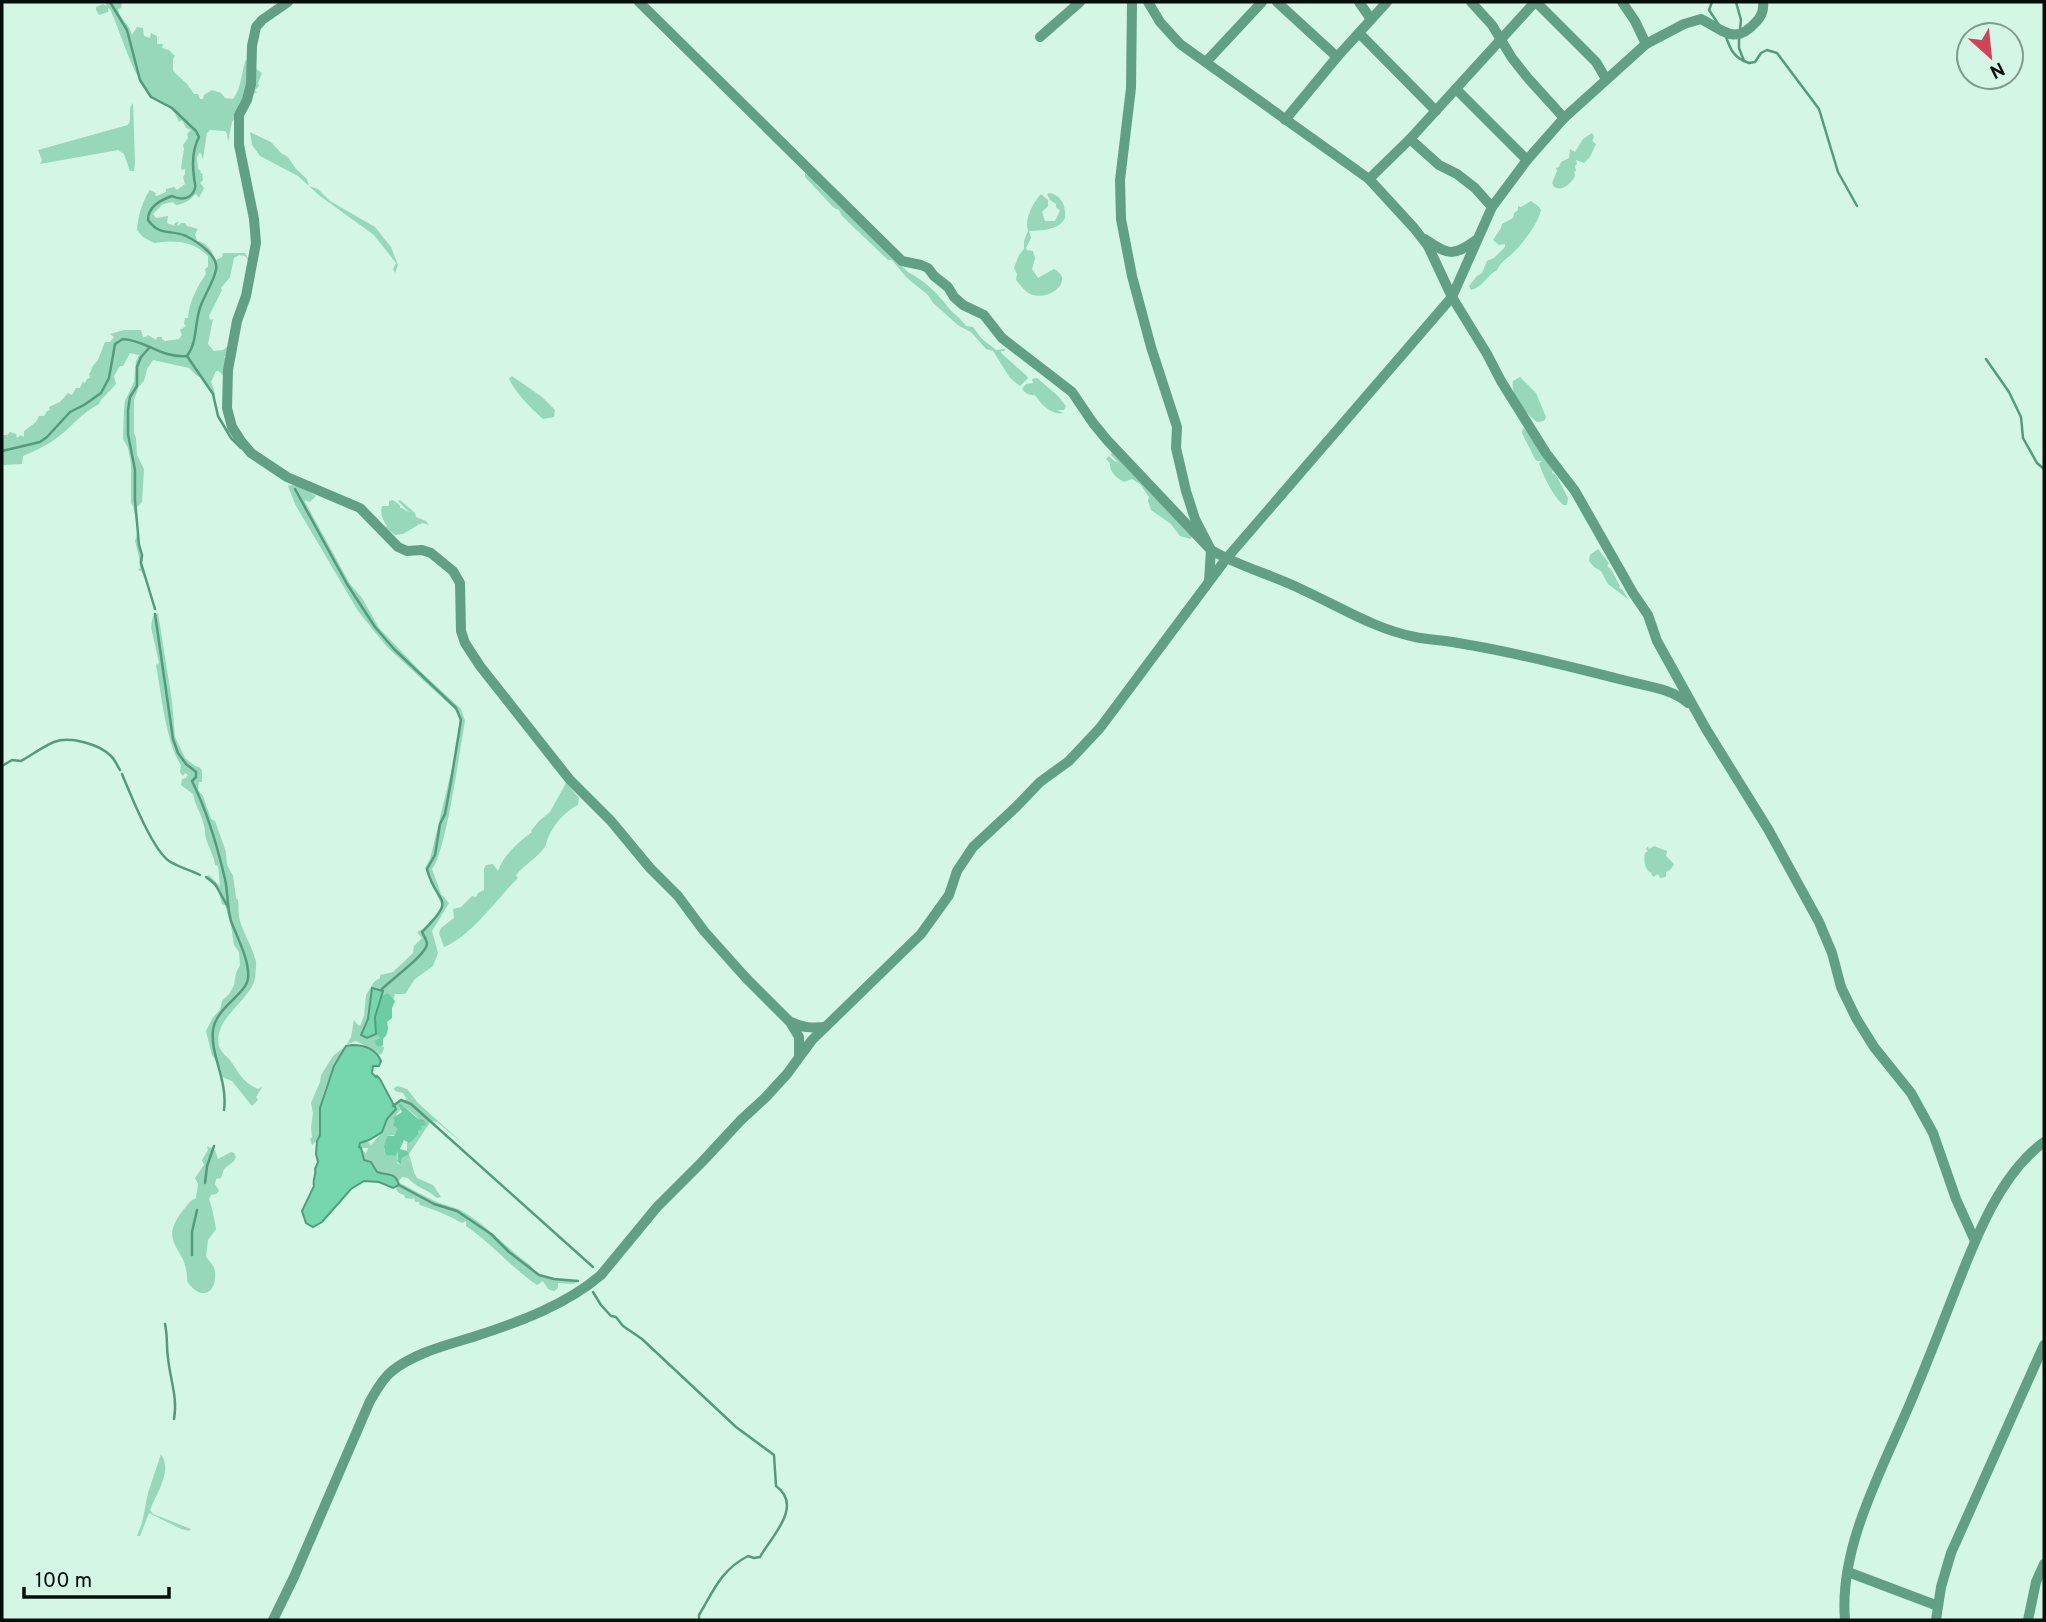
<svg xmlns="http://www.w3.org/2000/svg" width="2046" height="1622" viewBox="0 0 2046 1622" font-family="Overpass,sans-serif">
<rect width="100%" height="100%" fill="#d3f6e5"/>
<g fill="#97d7ba" fill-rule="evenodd">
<path d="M105,2H124L122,3L121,8L118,9C119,19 130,24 132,35L137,27L143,28L144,36L150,38L151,33L157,36V44H163L162,48L169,50L175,56L173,59V71L187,84L194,94H198L200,99H203L204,95L212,90L221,93L225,98L233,99C242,87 241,73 246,59L248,63L262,73L258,83L259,86L255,90L257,93H254L232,122L228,142L227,134L225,131L210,130L207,133L203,159L200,152L197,157L198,169L201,171L200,173H202L203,180L200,183L204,188L199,198L196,194C191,199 185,204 176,205L173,202L163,204L153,214L156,218L168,216L167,223L175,226L174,224L177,222H179L177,225L178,226L181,223H185L187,226L198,229L195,234L197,241C208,243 211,251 216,260L222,257L223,253H245L250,262L245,256L239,255L234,258L230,277L221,288L222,290L209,316L210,320L213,319L208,344L214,351L223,350L229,345L232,351L224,357L228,362L224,374L222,375L219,371H216L211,382L215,393L214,400L213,394L203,378L197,376L189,368L153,360L147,369L144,381L139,386L134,400V433L136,438L137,455L144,469L142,502L136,508C138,527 139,546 142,564C143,570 146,575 147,581L141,571L138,570L140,568L139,557L135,541L138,531L133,506L131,503V463L128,448L123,439L124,409L125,401L134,382L136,361L139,355L130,353L123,366H120L114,376L116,384L101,400L99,404C81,413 70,429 54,440C44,447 34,451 23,456L22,464L2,465V435H7L10,432L16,434L17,438L21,435L24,437V431L36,422L39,416H44L47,411L50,410L49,407L60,402L68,393L72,395L76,388H80L83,381L84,383H85L87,379L90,378L89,374L91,371L92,367L98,360L105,342H110L114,337L110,334L124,330H141L143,337H146L148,335L156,340L157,337H162V339L165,341L179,339L182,335L180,330L186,326L184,324L185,318H188C189,302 197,287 206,274L205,269L208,267V256C192,240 174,240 154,243L143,237L137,230C138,216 142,202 150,190L156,193L155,195L157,196L166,192V189L174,187L177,190L185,184L183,177L185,174V169L182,170L181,168L184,149L183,145L188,138L187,134L191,130L186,128L182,120L179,122C171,100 159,108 149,94C130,69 123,38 110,9L108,8V12L99,15L96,10V7L103,4L107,6Z"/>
<path d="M133,103L135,162L134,171H130L124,154L118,150L40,164L42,160L38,150L128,125C133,118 127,109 133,103Z"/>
<polygon points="250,132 271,142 281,153 288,157 296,169 307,179 309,186 318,189 330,201 375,227 391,247 398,265 395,273 393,269 396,263 374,235 320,196 298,176 260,156 252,145"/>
<path d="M1592,133L1594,137L1592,141L1596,144L1590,157L1584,163L1576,160L1577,164L1575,166L1576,171L1574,172L1575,176C1571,183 1563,192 1554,187L1552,183L1557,171L1556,168L1559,167L1561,162L1569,158L1570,149L1575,152L1583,139Z"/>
<path d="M805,173L815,180L816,184L908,272C923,280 937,292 947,306C953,314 960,317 966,326L973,327L981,338L996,350L1005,349V351H1001V353L1027,376L1028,378L1020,386L1010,378L993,351L986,349L971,332L959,326L933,303L928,295L907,278L892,260H888L842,216L839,210L834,208L805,177Z"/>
<path d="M1050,193C1062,196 1066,206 1065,218C1058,231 1042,230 1029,231L1031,238L1026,248L1027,250L1033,251L1035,258L1032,269L1038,278L1054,269C1075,280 1051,300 1033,295C1026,293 1021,286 1016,280L1017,274L1014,268L1019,255L1024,249V241L1028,231C1024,219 1033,203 1041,194L1048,200V206L1042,212L1045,221H1055L1060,211L1056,207V204L1050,200L1047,194Z"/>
<path d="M1531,201L1538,206L1541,210C1538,224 1523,243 1513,253C1506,259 1501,262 1497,270C1487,275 1483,287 1471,290L1469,286L1477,276L1482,273L1487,261L1494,258L1505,247V244L1499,245L1493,240L1501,228L1502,224L1513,218L1514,213L1518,210V206L1521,207Z"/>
<path d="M512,376L542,397L555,410L554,417L543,419C530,407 517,395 509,379Z"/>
<path d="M1520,377L1536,393L1546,417L1544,421L1537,422C1526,414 1510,395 1513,381Z"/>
<path d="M1037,378L1057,395L1066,406L1064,410H1057L1063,413C1052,416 1040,403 1035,395C1030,396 1025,393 1022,389L1026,384L1033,383L1032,379Z"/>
<path d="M1523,428L1528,432L1553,470L1552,473L1556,475L1568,498L1567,505H1563C1553,495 1545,480 1540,466L1539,463L1542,461H1537L1535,459L1522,433Z"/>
<path d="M1112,452C1139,480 1165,507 1192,535L1191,539L1180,536L1171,524L1151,510L1148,501L1149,497L1140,484L1132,479L1124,482C1117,478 1109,472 1110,463L1106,459L1109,456L1114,461L1118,462L1111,455Z"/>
<path d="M292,485L301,487L316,496L310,502L305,500V502L350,584L362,598L379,628L420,671L461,709L465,721C460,748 446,853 432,869L441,894L449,903L432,931L438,953L433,966L415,979L405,994H395L393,1000L388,993L381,996L383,991L374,988L371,991L368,1019L362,1031L363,1037H371L378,1034L380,1038L378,1040L384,1048L382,1054L379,1055L375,1051L356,1041L347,1044L351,1037L354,1020L357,1024L360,1026L364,1016L366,995L374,982L380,978V975L393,972L413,953L414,946L422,938L417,932L423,929L443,908L425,868L430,859L457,748L460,714L387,647L358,611L295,504L288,486Z"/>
<path d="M393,500L400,505V508H402L410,513L398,501L400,500L415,513L416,517L426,521L429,525L422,523L419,525L418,523V525L403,534L395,535L385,527L387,526C382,519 380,513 382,506H389V501Z"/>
<polygon points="1598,549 1609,563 1607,566 1611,569 1620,586 1619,588 1622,589 1629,600 1608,584 1601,571 1594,567 1589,561 1590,555"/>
<path d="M158,613L172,701L175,737L185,758L195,766L199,767L202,770V782H199L198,790L203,796L211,819L215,821L226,852L227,865L233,876L236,898L238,900C239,905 238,911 239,916C240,929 258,955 256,967C255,972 256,978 254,982C246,1003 213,1020 219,1046C221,1053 228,1057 232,1063C240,1075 244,1083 258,1089L262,1087L256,1097L258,1100L252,1106L232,1081L222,1077L220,1068L212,1055L206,1031L213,1017L220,1010L222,1001L230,993L234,985L236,973L240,965L239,952L234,945L231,925L225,905L222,904L218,889L206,877L209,875L220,886L218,866L215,865C214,855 208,847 206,838C204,832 206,832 204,826C202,814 195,806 193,794L181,785L182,779L186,778L188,775L185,773L183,776L180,772L181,765C166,744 161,691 156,665L159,663L151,627L153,616Z"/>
<path d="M566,783L579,798L578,805C565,811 554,824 548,838C546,843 547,844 544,848C537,858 524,865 516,875L518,878C496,899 473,935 444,947L439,933L441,928L454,918L453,909L461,907L472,896L476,897L478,893L484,890V869L486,865L493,864L498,871C503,855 520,841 532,832L531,831L539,821L550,812Z"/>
<path d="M1648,846L1649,849L1654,846L1667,851L1666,856L1674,864L1671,869L1666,872V877L1660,878L1658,874L1653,877L1651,873H1653L1649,872C1644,866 1644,860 1645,853L1648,851L1646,849Z"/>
<path d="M346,1046C344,1054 339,1059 335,1066C330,1074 321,1099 320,1108C318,1122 325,1135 312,1145L310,1139L312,1137L311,1128L313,1113L311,1103L320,1082L321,1075L333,1056Z"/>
<path d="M398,1086L407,1089L418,1103L466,1146L437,1122L431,1121L409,1154L414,1172L417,1178L433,1185L441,1197L437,1198C429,1190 415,1187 408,1178L402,1177L398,1182C411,1189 424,1196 437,1202C447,1206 457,1207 467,1214C490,1229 508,1249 530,1265C534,1269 536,1274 541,1276C547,1279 569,1279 578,1281L573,1284L558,1283V1288L554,1291L548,1289L543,1281L537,1285C511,1267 492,1244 466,1226V1221L462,1223C452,1217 433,1209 420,1205L419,1202H415L414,1197L413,1199L405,1198L404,1195L399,1193L396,1189L397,1187L377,1172L371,1162L364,1160L362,1151H364L366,1154L368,1148H360L358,1145L367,1141L371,1145L382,1132L387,1119L395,1109L393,1106C397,1100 401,1101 407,1100L403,1093L395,1091L394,1088ZM400,1103L416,1116L422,1125L418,1130L419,1134L407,1143V1155L402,1158L401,1165L397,1163L398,1151L393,1156L387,1154L384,1149L387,1136L413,1132V1126L405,1127L396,1115L400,1110L398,1104Z"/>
<path d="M207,1146L215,1150L218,1159L231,1152L234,1153L236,1157L234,1161L224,1169L221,1178L216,1179L215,1184L219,1191L216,1194L211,1195L209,1199C213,1210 214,1218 216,1229L208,1240L206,1257C209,1261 215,1266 215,1272C217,1295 200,1301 187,1281C189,1247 155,1245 184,1209C189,1204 189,1201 196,1198L198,1184L195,1178L204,1165L202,1160L208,1150Z"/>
<path d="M161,1454C173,1472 156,1493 150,1510L153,1514L191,1529L189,1531L181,1529L149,1513L140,1536H137L142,1523L148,1493Z"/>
</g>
<g fill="#6ccda5">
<path d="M388,993L395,1001L392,1008V1018L387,1022C389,1028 388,1035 383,1039V1045L378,1047L374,1041L380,1038L376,1034L375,1017L381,996Z"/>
<polygon points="400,1103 418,1119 424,1120 426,1125 421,1126 422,1129 418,1131 419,1134 409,1143 404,1140 400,1149 407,1151 409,1154 402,1158 401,1165 397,1161 398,1159 398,1151 395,1156 386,1155 384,1147 387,1136 394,1136 398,1129 393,1125 395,1121 393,1118 402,1112 398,1105"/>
</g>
<g fill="#76d7af" stroke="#549b7e" stroke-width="2">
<polygon points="372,988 383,991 375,1017 376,1034 367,1038 361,1035 368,1019"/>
<path d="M352,1045C365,1045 376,1049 381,1061L379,1066H373L372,1073L376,1077L377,1076L380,1079L396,1109L387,1119L382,1132L369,1140L360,1143L359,1147L361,1148L364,1160L371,1162L377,1172C387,1176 395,1171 399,1185L393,1188L379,1182L364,1181L351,1189L322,1222L313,1227L306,1223L302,1211L314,1186C312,1179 317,1174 315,1169L318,1162L316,1154L317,1141L320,1135V1108L334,1066L346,1046Z"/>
</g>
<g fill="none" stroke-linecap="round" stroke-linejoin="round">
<g stroke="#549b7e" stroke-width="2.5">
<polyline points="1712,2 1709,10 1719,25"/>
<polyline points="1736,2 1741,20 1740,29"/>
<polyline points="1739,36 1739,48 1744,61 1749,63 1755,62 1761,53 1767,50 1777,53 1819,109 1838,172 1857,206"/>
<path d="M1726,37C1730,48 1733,56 1744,61"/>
<polyline points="150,347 141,357 137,367 137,386 130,397 128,410 128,434 135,470 135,500 139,545 142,555 141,563 155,609"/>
<polyline points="187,356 213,394 218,416 231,438 241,448"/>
<polyline points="1986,359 2009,392 2021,417 2023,438 2037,463 2044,469"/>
<path d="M2,451L40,442L47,437L70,412L84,405L101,393L109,378L115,344L123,339C148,341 160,358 187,356C198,342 194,322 201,305C205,294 213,283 216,270C219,256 198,242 186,236C171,229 160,237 148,220C148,206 161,200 172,196C180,200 192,200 195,188C196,185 194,181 194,177C192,163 192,150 199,137L196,131L172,108L151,97L140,80L127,30L110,2"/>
<path d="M295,489L347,584L375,627L394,649L456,708L461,720L450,787L445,814L440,824L435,855L427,869C436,906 459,895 422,932C424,936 426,939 427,943C428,954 389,981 381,990"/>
<path d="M155,614L173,739L178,753L186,764L196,772V777L192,781C206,809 218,849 225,879C228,892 227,908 231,921C237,937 250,961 248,978C247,994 216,1007 213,1030C210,1055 228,1080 224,1110"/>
<path d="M2,766L12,760L21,761C32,755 42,747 54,742C70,736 99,744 111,756C115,760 117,765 120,770"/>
<path d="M122,774C131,795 152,849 169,861C178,867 190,870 200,875"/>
<polyline points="206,877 215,884 228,907"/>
<polyline points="393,1106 401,1100 411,1104 593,1267"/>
<polyline points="205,1183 207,1166 214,1146"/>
<polyline points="399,1185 434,1204 457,1211 491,1234 509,1252 539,1275 554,1279 578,1281"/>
<polyline points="192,1255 192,1232 197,1210"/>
<path d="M593,1292L601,1305L611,1316L616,1317L623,1326L642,1339L736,1427L774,1455L776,1486C804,1506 771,1537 760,1557L754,1558L748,1556C721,1570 714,1590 699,1615V1620"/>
<path d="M165,1324C168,1338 166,1345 168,1358C170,1379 178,1398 174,1419"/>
</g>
<g stroke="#62a085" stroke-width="10">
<polyline points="288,2 262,20 256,27 252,46 251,84 247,100 239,115 239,145 254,219 256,243 246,296 237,321 228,370 227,408 232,427 241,441 251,453 287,477 360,508 398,547 407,551 422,550 431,553 453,571 460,583 461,631 465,643 480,666 570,780 611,821 650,868 678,896 704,931 746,978 790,1022 799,1037 799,1056"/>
<path d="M639,2L902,261L921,265L928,268L934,276L948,287L954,297L963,305L984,315L1002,338L1072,392L1093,423L1107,440L1211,550C1240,567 1273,575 1303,590C1340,607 1375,629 1415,637C1429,640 1444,640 1458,643C1513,652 1568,666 1623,680C1644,686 1671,688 1688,703"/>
<polyline points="1132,2 1131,88 1120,180 1121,219 1132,276 1151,347 1177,427 1176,448 1186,491 1195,519 1211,550 1209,581"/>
<polyline points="1148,2 1160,22 1180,44 1369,179 1414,228 1428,246 1452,297 1487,354 1501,381 1546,453 1575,491 1633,593 1648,615 1657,641 1706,729 1768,829 1791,871 1819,922 1832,953 1841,987 1856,1018 1874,1047 1911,1093 1933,1133 1956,1199 1975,1241"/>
<polyline points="1277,2 1337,57"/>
<polyline points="1359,2 1371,19"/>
<polyline points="1471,2 1492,25 1512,58 1527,77 1564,118"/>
<polyline points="1536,2 1596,62 1606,79"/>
<polyline points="1622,2 1635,21 1646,44"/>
<polyline points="1359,33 1436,111"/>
<polyline points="1040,37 1080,2"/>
<polyline points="1206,62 1262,2"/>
<polyline points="1456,89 1527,160"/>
<polyline points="1285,120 1337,57 1387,2"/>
<polyline points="1410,139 1439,165 1457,174 1475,188 1492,207"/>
<polyline points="1369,179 1410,139 1535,2"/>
<path d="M1425,239C1448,255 1453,257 1476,240"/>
<path d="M791,1022C802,1028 812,1028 825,1027"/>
<polyline points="1848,1572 1938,1606"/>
<path d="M273,1620L294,1577L370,1401C376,1391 382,1379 392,1371C416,1352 448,1345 476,1336C519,1322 566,1305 601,1275L657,1207L702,1162L741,1120L765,1098L787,1074L812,1040L921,934L949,895L957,871L973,847L1016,807L1040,782L1069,761L1100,728L1226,559L1452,297L1492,207L1527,160L1564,118L1646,44L1684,24L1701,19C1723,30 1735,46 1756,22C1762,16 1764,10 1763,2"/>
<path d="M1845,1620C1838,1541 1890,1456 1918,1384C1931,1353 1943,1322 1955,1291C1975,1240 1999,1175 2044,1142"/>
<polyline points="1936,1620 1941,1587 1951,1553 2044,1345"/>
<polyline points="2028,1620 2036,1582 2044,1564"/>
</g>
</g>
<rect width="2046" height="1622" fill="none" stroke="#040f0a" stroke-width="7"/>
<g transform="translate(1990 56) rotate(153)"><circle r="33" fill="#d3f6e5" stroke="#809a8d" stroke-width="2"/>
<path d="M0-5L12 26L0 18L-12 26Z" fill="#d3425b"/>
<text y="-10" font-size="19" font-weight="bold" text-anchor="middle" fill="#040f0a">N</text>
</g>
<path d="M24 1587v10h145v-10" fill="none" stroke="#040f0a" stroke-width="3.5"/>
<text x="35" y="1587" font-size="21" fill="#040f0a" stroke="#d3f6e5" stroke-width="5" paint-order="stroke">100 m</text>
</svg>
